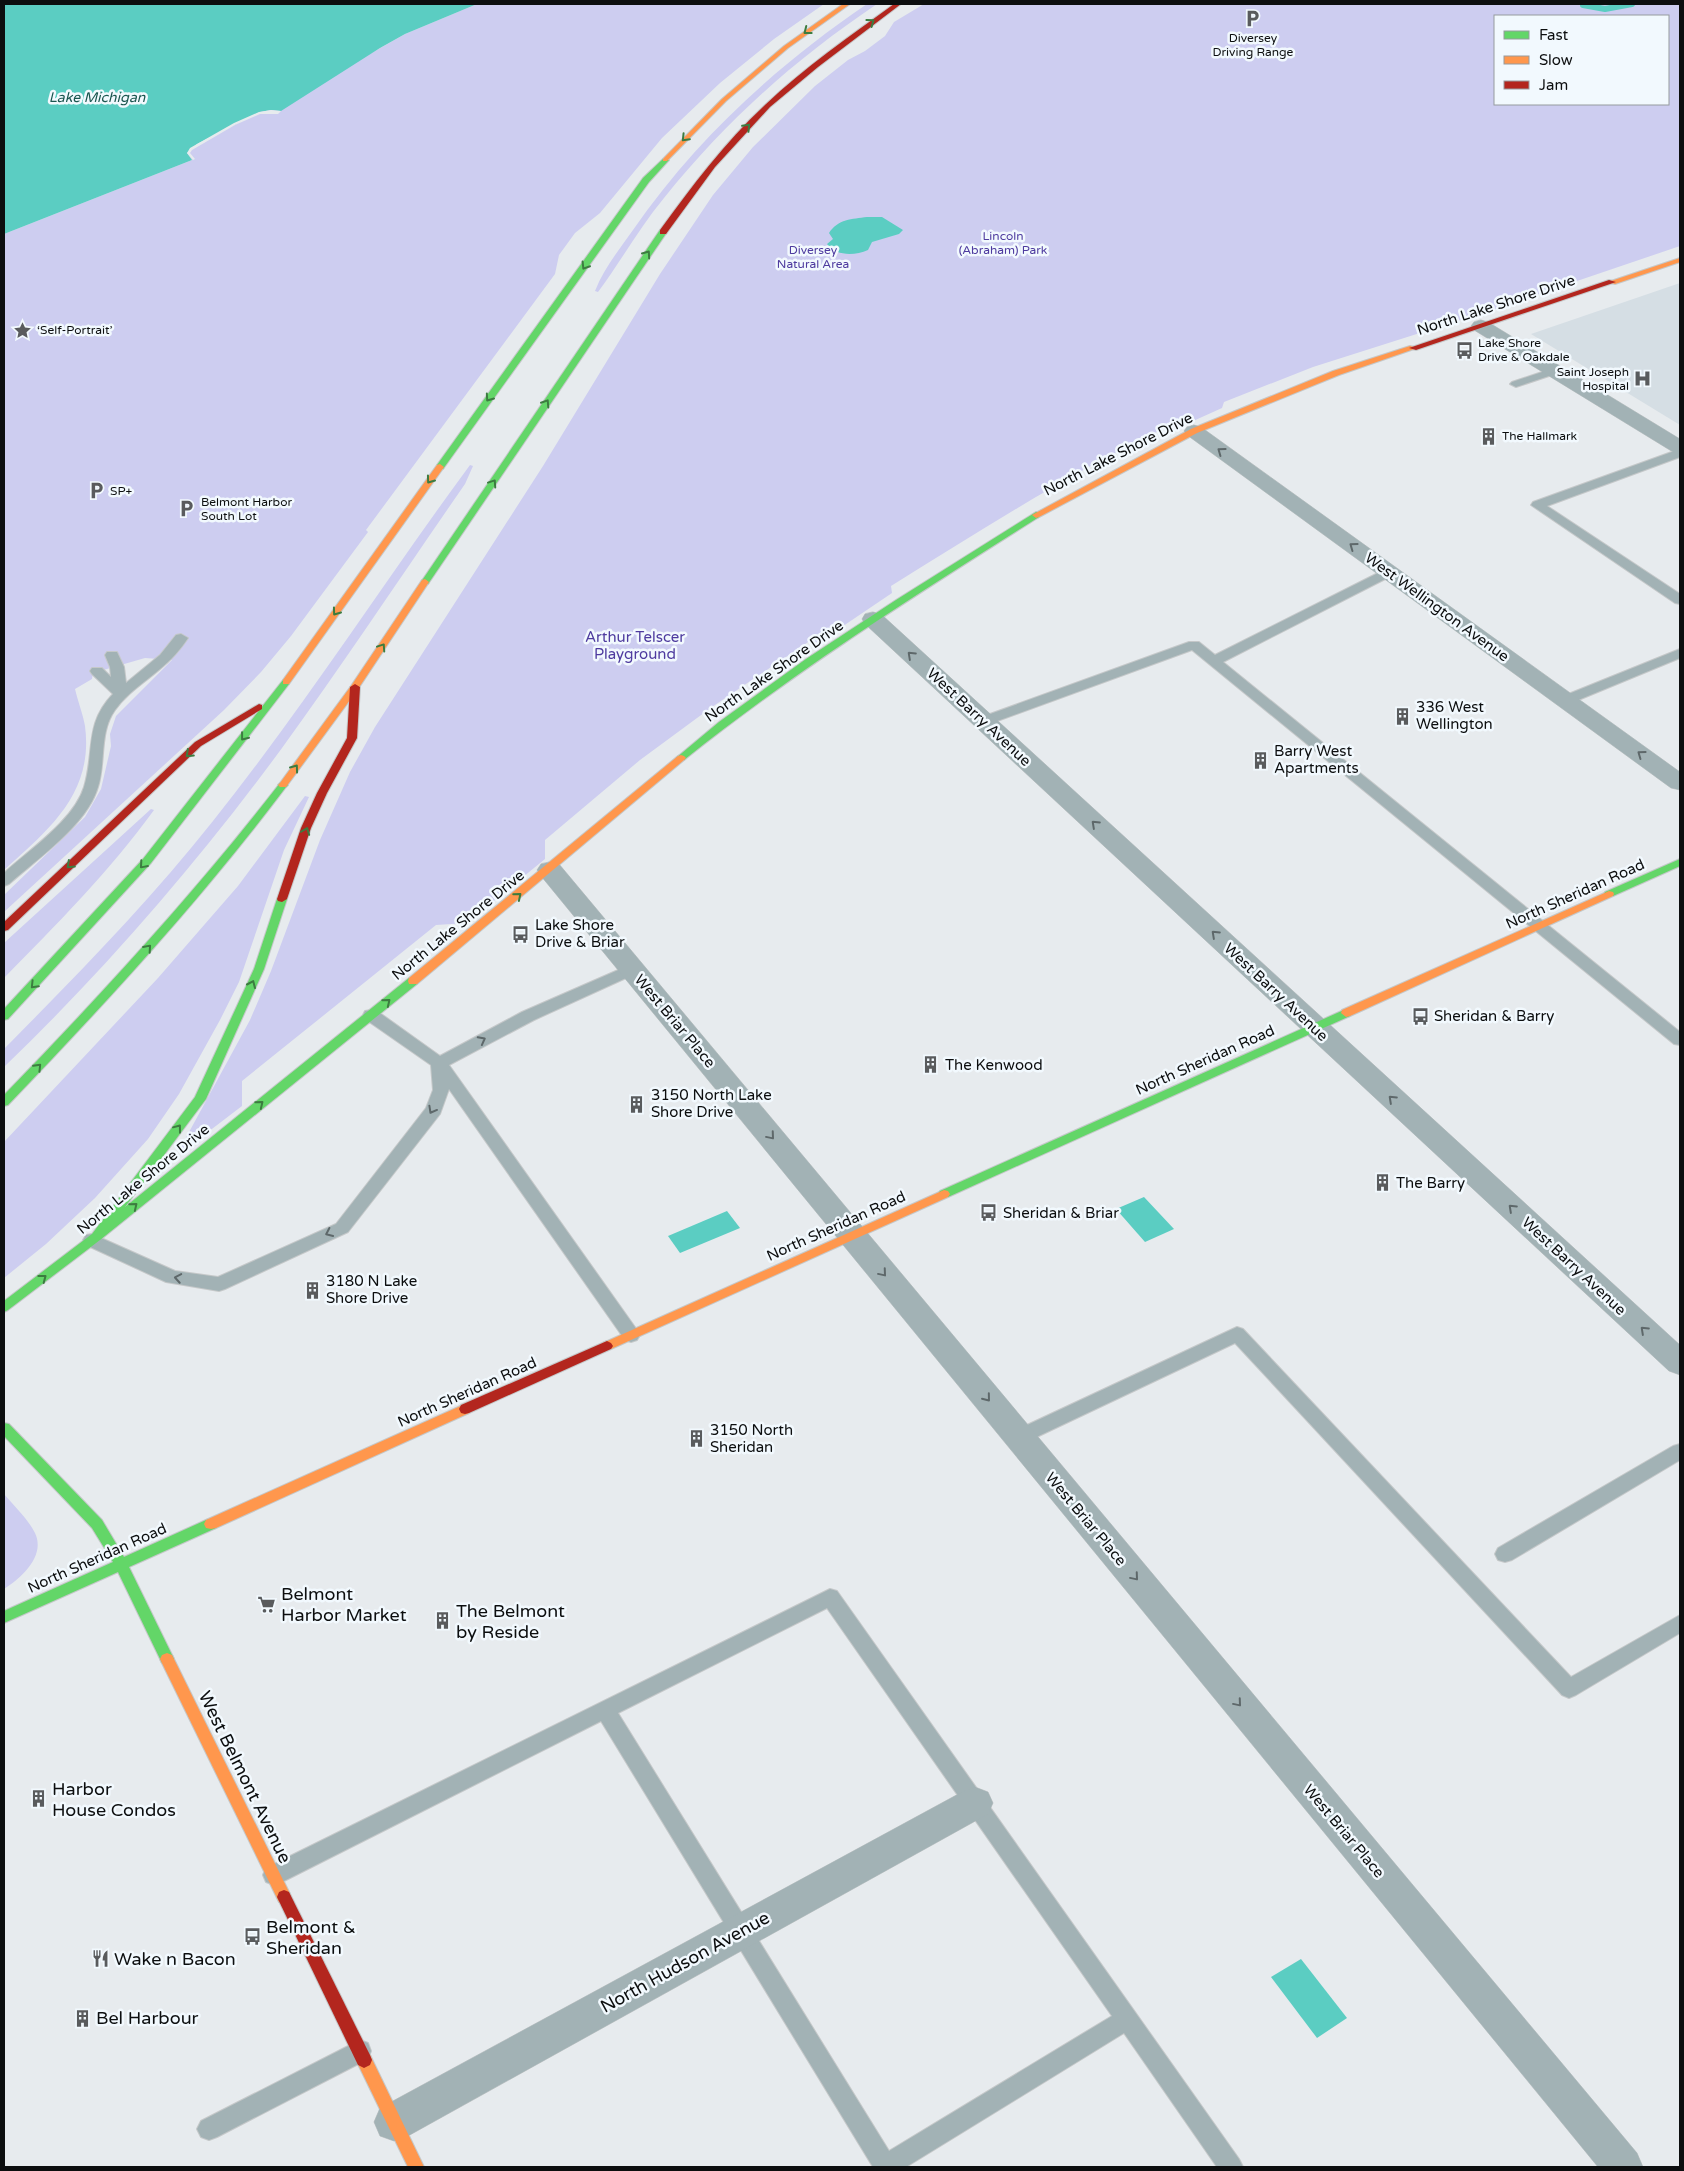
<svg xmlns="http://www.w3.org/2000/svg" width="1684" height="2171" viewBox="0 0 1684 2171" font-family="'Varela Round',sans-serif">
<rect width="100%" height="100%" fill="#e7ebee"/>
<polygon fill="#d5dee4" points="1680,283 1680,425 1531,334"/>
<g fill="#cdcdf0" fill-rule="evenodd">
<path d="M477,4H824L774,39L720,83L662,138L600,213L575,233L559,255L555,274L366,530L368,532L291,636L261,672L224,710L4,912V895L85,817L101,789L111,746L110,734L116,716L172,660L145,658L93,673L92,679L75,689C78,702 83,714 85,726C94,794 48,830 4,870V234L192,160L187,153L190,148L352,64L405,34Z"/>
<path d="M867,4H877C794,60 727,120 664,198C640,227 621,261 598,292L595,291C604,268 619,250 633,230C696,139 776,66 867,4Z"/>
<path d="M924,4H1680V246L1489,311L1313,367L1224,402L1222,408L1171,431L1165,428C1070,473 981,530 891,586L892,593L818,643L811,640L712,707L640,760L545,840V859L467,923L436,925L242,1081V1106L187,1148H182V1145L250,1020L271,971L320,840L350,772L375,727L543,466L660,274L713,195L753,147L815,86L848,60L865,51L885,36L894,22ZM1495,16H1668V104H1495Z"/>
<path d="M470,465L473,466L465,484C404,572 345,661 282,748C199,861 105,970 4,1067V1049C76,976 149,902 213,821C304,707 383,583 470,465Z"/>
<polygon points="305,796 309,797 284,850 239,982 220,1020 179,1094 148,1139 95,1198 46,1244 4,1278 4,1142 158,978 238,886"/>
<path d="M151,809L154,810C110,871 56,925 4,978V943Z"/>
<path d="M4,1494C14,1506 28,1519 35,1533C46,1556 21,1578 4,1589Z"/>
</g>
<g fill="#5bcdc2">
<polygon points="4,4 477,4 405,34 380,48 281,111 271,110 260,112 197,144 187,153 192,160 4,234"/>
<path d="M867,217H882L903,230L899,234L872,242L868,250C854,256 836,256 827,244L833,239L829,233C838,219 852,219 867,217Z"/>
<polygon points="1144,1197 1174,1229 1145,1242 1116,1209"/>
<polygon points="727,1211 740,1228 680,1253 668,1236"/>
<polygon points="1301,1959 1347,2018 1317,2038 1271,1977"/>
</g>
<polygon fill="#e7ebee" points="271,110 281,111 278,114 260,114 235,125 192,150 190,153 195,159 193,160 187,153 190,148 234,123 259,112"/>
<g fill="none" stroke-linecap="round" stroke-linejoin="round">
<polyline stroke="#5bcdc2" stroke-width="6" points="1583,5 1605,9 1632,4"/>
<defs>
<g id="lane">
<polygon points="1554,368 1558,369 1560,371 1558,373 1516,387 1510,384 1512,382"/>
<polygon points="1680,449 1680,457 1547,506 1680,594 1680,604 1675,603 1531,505 1533,502"/>
<polygon points="1388,568 1393,569 1394,572 1393,575 1223,662 1680,1032 1680,1045 1674,1044 1192,650 989,724 979,724 977,721 979,718 1189,642 1199,642 1215,655"/>
<path d="M181,634L188,638C180,650 171,660 160,669C145,682 127,693 115,710C99,732 106,762 98,787C87,825 38,858 9,884L4,886V873C29,850 74,820 84,787C95,751 84,724 113,694L92,674L90,671L92,668H102L111,677L110,667L105,655L107,652H117L124,667L126,683L160,655L176,635Z"/>
<polygon points="1680,649 1680,658 1571,703 1561,703 1559,700 1561,697"/>
<polygon points="632,964 637,965 640,969 637,973 534,1020 449,1065 637,1330 640,1335 637,1340 631,1342 625,1340 449,1089 440,1114 348,1232 225,1289 219,1291 166,1282 86,1245 83,1240 86,1235 92,1234 175,1271 218,1277 336,1224 426,1108 433,1090 431,1065 365,1019 363,1015 365,1011 371,1010 377,1011 440,1056 522,1012"/>
<polygon points="1237,1327 1243,1329 1571,1677 1680,1615 1680,1633 1576,1695 1569,1698 1562,1695 1235,1343 1026,1442 1019,1444 1012,1442 1010,1437 1012,1432"/>
<polygon points="1680,1444 1680,1460 1512,1560 1505,1562 1498,1560 1495,1554 1498,1548 1673,1446"/>
<path d="M830,1589L837,1591L1239,2159L1243,2167H1217L1124,2033L906,2167H873L601,1721L282,1882L274,1885L266,1882L263,1875L266,1868ZM827,1608L1112,2016L889,2151L618,1713Z"/>
<polygon points="360,2040 368,2043 371,2051 368,2059 217,2137 209,2140 201,2137 197,2129 201,2121"/>
</g>
<g id="street">
<polygon points="1481,320 1488,322 1680,439 1680,454 1673,452 1474,330 1471,326 1474,322"/>
<polygon points="1194,425 1201,427 1680,772 1680,790 1671,788 1187,435 1184,431 1187,427"/>
<polygon points="873,612 881,614 1680,1345 1680,1375 1669,1371 865,624 862,619 865,614"/>
<polygon points="550,862 559,864 1637,2153 1643,2167 1598,2167 541,876 537,870 541,864"/>
<polygon points="975,1787 988,1792 993,1803 988,1814 408,2136 394,2141 380,2136 374,2122 380,2108 962,1792"/>
</g>
<g id="fast">
<polygon points="663,159 669,160 649,182 443,469 437,469 437,465 643,178"/>
<polygon points="660,230 667,232 428,584 422,584 421,582"/>
<path d="M1036,512L1039,513V517C918,594 796,670 684,760H678L676,758L719,722L806,659L896,600Z"/>
<polygon points="286,679 289,680 289,684 151,863 8,1019 4,1020 4,1009 143,859 283,680"/>
<path d="M283,782L286,783L288,785L286,787C201,900 106,1003 8,1105L4,1106V1095C101,995 195,893 280,783Z"/>
<polygon points="1680,859 1680,866 1613,896 1605,896 1604,894 1605,892"/>
<polygon points="282,896 287,899 264,969 206,1099 125,1207 409,978 417,978 418,981 417,984 100,1240 8,1310 4,1312 4,1301 92,1234 195,1097 254,969 277,899"/>
<polygon points="1346,1009 1350,1010 1351,1013 1350,1016 948,1197 940,1197 938,1194 940,1191"/>
<polygon points="4,1423 9,1424 102,1520 124,1557 206,1520 211,1519 216,1520 218,1524 216,1528 129,1567 174,1659 172,1663 167,1665 162,1663 118,1572 4,1623 4,1611 113,1562 92,1528 4,1436"/>
</g>
<g id="slow">
<polygon points="843,4 850,4 788,48 726,101 667,161 663,161 663,159 722,99 784,46"/>
<polygon points="1680,258 1680,262 1615,284 1608,282"/>
<polygon points="1410,346 1417,348 1339,375 1197,433 1039,517 1036,518 1032,515 1191,429 1333,371"/>
<polygon points="440,464 444,467 289,684 283,684 283,680 437,465"/>
<polygon points="425,579 429,582 358,689 286,787 280,787 278,785 280,783 351,686 422,580"/>
<polygon points="681,755 684,756 686,758 684,760 417,984 409,984 408,981 409,978 678,756"/>
<polygon points="1609,891 1613,892 1614,894 1613,896 1350,1016 1346,1017 1341,1013 1342,1010"/>
<polygon points="944,1190 948,1191 950,1194 948,1197 611,1349 603,1349 601,1346 603,1343"/>
<polygon points="465,1404 469,1405 471,1409 469,1413 216,1528 211,1529 206,1528 204,1524 206,1520"/>
<polygon points="167,1653 172,1655 289,1892 291,1897 289,1902 284,1904 279,1902 160,1659 162,1655"/>
<polygon points="364,2052 370,2055 424,2167 408,2167 356,2060 358,2055"/>
</g>
<g id="jam">
<path d="M894,4H901L818,67L770,107L715,167L666,234H660V230C692,186 725,142 765,105C805,67 850,36 894,4Z"/>
<polygon points="1609,280 1616,282 1416,350 1409,348"/>
<polygon points="355,684 360,687 357,738 327,793 311,828 287,899 282,902 278,901 277,899 301,828 317,793 347,738 350,687"/>
<polygon points="259,704 262,705 262,709 201,746 8,930 4,931 4,922 195,742"/>
<polygon points="607,1341 611,1343 613,1346 611,1349 469,1413 465,1414 461,1413 459,1409 461,1405"/>
<polygon points="284,1890 289,1892 370,2055 372,2060 370,2065 364,2068 358,2065 277,1897 279,1892"/>
</g>
</defs>
<use href="#lane" stroke="#c5c8c9" stroke-width="2"/>
<use href="#street" stroke="#c5c8c9" stroke-width="1"/>
<use href="#fast" stroke="#c5c8c9" stroke-width="2"/>
<use href="#slow" stroke="#c5c8c9" stroke-width="2"/>
<use href="#jam" stroke="#c5c8c9" stroke-width="2"/>
<use href="#lane" fill="#a2b2b5" fill-rule="evenodd"/>
<use href="#street" fill="#a2b2b5" fill-rule="evenodd"/>
<use href="#fast" fill="#63d668" fill-rule="evenodd"/>
<use href="#slow" fill="#ff974d" fill-rule="evenodd"/>
<use href="#jam" fill="#b3261e" fill-rule="evenodd"/>
</g>
<defs><path id="oneway-chevron" d="M-2-3.5L2.5 0L-2 3.5" fill="none" stroke-width="1.6" stroke-linecap="round" stroke-linejoin="round" transform="scale(1.25)"/></defs>
<g stroke="#3c7c40">
<use href="#oneway-chevron" transform="translate(871 22) rotate(-36)"/>
<use href="#oneway-chevron" transform="translate(807 31) rotate(142)"/>
<use href="#oneway-chevron" transform="translate(747 127) rotate(-46)"/>
<use href="#oneway-chevron" transform="translate(685 138) rotate(134)"/>
<use href="#oneway-chevron" transform="translate(647 254) rotate(-55)"/>
<use href="#oneway-chevron" transform="translate(585 266) rotate(122)"/>
<use href="#oneway-chevron" transform="translate(489 398) rotate(125)"/>
<use href="#oneway-chevron" transform="translate(546 403) rotate(-57)"/>
<use href="#oneway-chevron" transform="translate(430 480) rotate(126)"/>
<use href="#oneway-chevron" transform="translate(493 483) rotate(-56)"/>
<use href="#oneway-chevron" transform="translate(336 612) rotate(126)"/>
<use href="#oneway-chevron" transform="translate(382 647) rotate(-56)"/>
<use href="#oneway-chevron" transform="translate(244 737) rotate(128)"/>
<use href="#oneway-chevron" transform="translate(189 754) rotate(137)"/>
<use href="#oneway-chevron" transform="translate(295 768) rotate(-54)"/>
<use href="#oneway-chevron" transform="translate(306 831) rotate(-69)"/>
<use href="#oneway-chevron" transform="translate(70 865) rotate(137)"/>
<use href="#oneway-chevron" transform="translate(143 865) rotate(131)"/>
<use href="#oneway-chevron" transform="translate(518 896) rotate(-40)"/>
<use href="#oneway-chevron" transform="translate(148 948) rotate(-49)"/>
<use href="#oneway-chevron" transform="translate(252 984) rotate(-66)"/>
<use href="#oneway-chevron" transform="translate(34 985) rotate(134)"/>
<use href="#oneway-chevron" transform="translate(387 1002) rotate(-39)"/>
<use href="#oneway-chevron" transform="translate(38 1067) rotate(-46)"/>
<use href="#oneway-chevron" transform="translate(260 1104) rotate(-39)"/>
<use href="#oneway-chevron" transform="translate(178 1128) rotate(-53)"/>
<use href="#oneway-chevron" transform="translate(134 1206) rotate(-39)"/>
<use href="#oneway-chevron" transform="translate(43 1278) rotate(-37)"/>
</g>
<g stroke="#5e686a">
<use href="#oneway-chevron" transform="translate(1221 451) rotate(-144)"/>
<use href="#oneway-chevron" transform="translate(1353 546) rotate(-144)"/>
<use href="#oneway-chevron" transform="translate(911 655) rotate(-137)"/>
<use href="#oneway-chevron" transform="translate(1641 754) rotate(-144)"/>
<use href="#oneway-chevron" transform="translate(1095 824) rotate(-137)"/>
<use href="#oneway-chevron" transform="translate(1215 934) rotate(-137)"/>
<use href="#oneway-chevron" transform="translate(482 1040) rotate(-28)"/>
<use href="#oneway-chevron" transform="translate(1392 1099) rotate(-137)"/>
<use href="#oneway-chevron" transform="translate(432 1110) rotate(119)"/>
<use href="#oneway-chevron" transform="translate(771 1136) rotate(50)"/>
<use href="#oneway-chevron" transform="translate(1512 1208) rotate(-137)"/>
<use href="#oneway-chevron" transform="translate(329 1233) rotate(155)"/>
<use href="#oneway-chevron" transform="translate(883 1273) rotate(50)"/>
<use href="#oneway-chevron" transform="translate(178 1278) rotate(-170)"/>
<use href="#oneway-chevron" transform="translate(1644 1330) rotate(-137)"/>
<use href="#oneway-chevron" transform="translate(987 1398) rotate(51)"/>
<use href="#oneway-chevron" transform="translate(1135 1577) rotate(50)"/>
<use href="#oneway-chevron" transform="translate(1238 1703) rotate(50)"/>
</g>
<defs>
<symbol id="parking-bare" viewBox="-9 -9 18 18"><path d="M-3.5-5.5H1a3.5 3.5 0 0 1 0 7H-1V5.5H-3.5ZM-1-3.4V-.6H.8a1.4 1.4 0 0 0 0-2.8Z" fill="#595b5d" stroke="#f2f9fe" stroke-width="2.5" paint-order="stroke"/></symbol>
<symbol id="sight-bare" viewBox="-9 -9 18 18"><path d="M0-6L1.8-2.2L6-1.7L2.9 1.2L3.7 5.4L0 3.3L-3.7 5.4L-2.9 1.2L-6-1.7L-1.8-2.2Z" fill="#595b5d" stroke="#f2f9fe" stroke-width="2.5" paint-order="stroke"/></symbol>
<symbol id="bus-bare" viewBox="-9 -9 18 18"><path d="M-5-6H5V4H4V6H2V4H-2V6H-4V4H-5ZM-3.5-4V0h7V-4ZM-3.5 1.2v1.5H-2V1.2ZM2 1.2v1.5H3.5V1.2Z" fill="#595b5d" stroke="#f2f9fe" stroke-width="2.5" paint-order="stroke"/></symbol>
<symbol id="hospital-bare" viewBox="-9 -9 18 18"><path d="M-5-5h3v3.5h4V-5h3V5h-3V1.5h-4V5h-3Z" fill="#595b5d" stroke="#f2f9fe" stroke-width="2.5" paint-order="stroke"/></symbol>
<symbol id="building-bare" viewBox="-9 -9 18 18"><path d="M-4-6H4V6H1V3H-1V6H-4ZM-2.5-4.3h1.7v1.8h-1.7ZM.8-4.3h1.7v1.8H.8ZM-2.5-1h1.7V.8h-1.7ZM.8-1h1.7V.8H.8Z" fill="#595b5d" stroke="#f2f9fe" stroke-width="2.5" paint-order="stroke"/></symbol>
<symbol id="supermarket-bare" viewBox="-9 -9 18 18"><path d="M-6-5.5h2.5l.6 2H6L4.5 2H-2.5L-4.4-4H-6ZM-1.5 3.2a1.3 1.3 0 1 0 .1 0ZM3 3.2a1.3 1.3 0 1 0 .1 0Z" fill="#595b5d" stroke="#f2f9fe" stroke-width="2.5" paint-order="stroke"/></symbol>
<symbol id="restaurant-bare" viewBox="-9 -9 18 18"><path d="M-5-6h1v4h1v-4h1v4h1v-4h1v5L-1.5 .5V6h-2V.5L-5-1ZM5-6V6H3V1.5H1.5Q1.5-4 5-6Z" fill="#595b5d" stroke="#f2f9fe" stroke-width="2.5" paint-order="stroke"/></symbol>
</defs>
<g fill-rule="evenodd">
<use href="#parking-bare" x="1240" y="6" width="25" height="25"/>
<use href="#sight-bare" x="10" y="318" width="25" height="25"/>
<use href="#bus-bare" x="1452" y="338" width="25" height="25"/>
<use href="#hospital-bare" x="1630" y="366" width="25" height="25"/>
<use href="#building-bare" x="1476" y="424" width="25" height="25"/>
<use href="#parking-bare" x="84" y="478" width="25" height="25"/>
<use href="#parking-bare" x="174" y="496" width="25" height="25"/>
<use href="#building-bare" x="1390" y="704" width="25" height="25"/>
<use href="#building-bare" x="1248" y="748" width="25" height="25"/>
<use href="#bus-bare" x="508" y="922" width="25" height="25"/>
<use href="#bus-bare" x="1408" y="1004" width="25" height="25"/>
<use href="#building-bare" x="918" y="1052" width="25" height="25"/>
<use href="#building-bare" x="624" y="1092" width="25" height="25"/>
<use href="#building-bare" x="1370" y="1170" width="25" height="25"/>
<use href="#bus-bare" x="976" y="1200" width="25" height="25"/>
<use href="#building-bare" x="300" y="1278" width="25" height="25"/>
<use href="#building-bare" x="684" y="1426" width="25" height="25"/>
<use href="#supermarket-bare" x="254" y="1592" width="25" height="25"/>
<use href="#building-bare" x="430" y="1608" width="25" height="25"/>
<use href="#building-bare" x="26" y="1786" width="25" height="25"/>
<use href="#bus-bare" x="240" y="1924" width="25" height="25"/>
<use href="#restaurant-bare" x="88" y="1946" width="25" height="25"/>
<use href="#building-bare" x="70" y="2006" width="25" height="25"/>
</g>
<g text-anchor="middle" dominant-baseline="central" stroke-width="5" stroke-linejoin="round" paint-order="stroke">
<g font-size="12" fill="#0c0e0f" stroke="#f2f9fe" text-anchor="start">
<text x="1253" y="38" text-anchor="middle">Diversey<tspan x="1253" dy="14">Driving Range</tspan></text>
<text x="37" y="330">‘Self-Portrait’</text>
<text x="1478" y="343">Lake Shore<tspan x="1478" dy="14">Drive &amp; Oakdale</tspan></text>
<text x="1629" y="372" text-anchor="end">Saint Joseph<tspan x="1629" dy="14">Hospital</tspan></text>
<text x="1502" y="436">The Hallmark</text>
<text x="110" y="491">SP+</text>
<text x="201" y="502">Belmont Harbor<tspan x="201" dy="14">South Lot</tspan></text>
</g>
<g font-size="12" fill="#4e3b9f" stroke="#f2f9fe">
<text x="1003" y="236">Lincoln<tspan x="1003" dy="14">(Abraham) Park</tspan></text>
<text x="813" y="250">Diversey<tspan x="813" dy="14">Natural Area</tspan></text>
</g>
<g font-size="14" font-style="italic" fill="#1a564f" stroke="#f2f9fe">
<text x="97" y="97">Lake Michigan</text>
</g>
<g font-size="15" fill="#0c0e0f" stroke="#f2f9fe">
<text transform="translate(1496 305) rotate(-18)">North Lake Shore Drive</text>
<text transform="translate(1118 454) rotate(-27)">North Lake Shore Drive</text>
<text transform="translate(1437 607) rotate(36)">West Wellington Avenue</text>
<text transform="translate(774 671) rotate(-35)">North Lake Shore Drive</text>
<text transform="translate(979 717) rotate(43)">West Barry Avenue</text>
<text transform="translate(1575 894) rotate(-24)">North Sheridan Road</text>
<text transform="translate(458 925) rotate(-39)">North Lake Shore Drive</text>
<text transform="translate(1276 992) rotate(43)">West Barry Avenue</text>
<text transform="translate(675 1021) rotate(50)">West Briar Place</text>
<text transform="translate(1205 1060) rotate(-24)">North Sheridan Road</text>
<text transform="translate(143 1179) rotate(-39)">North Lake Shore Drive</text>
<text transform="translate(836 1226) rotate(-24)">North Sheridan Road</text>
<text transform="translate(1574 1266) rotate(43)">West Barry Avenue</text>
<text transform="translate(467 1392) rotate(-24)">North Sheridan Road</text>
<text transform="translate(1086 1519) rotate(50)">West Briar Place</text>
<text transform="translate(97 1558) rotate(-24)">North Sheridan Road</text>
<text transform="translate(1344 1831) rotate(50)">West Briar Place</text>
</g>
<g font-size="15" fill="#4e3b9f" stroke="#f2f9fe">
<text x="635" y="637">Arthur Telscer<tspan x="635" dy="17">Playground</tspan></text>
</g>
<g font-size="15" fill="#0c0e0f" stroke="#f2f9fe" text-anchor="start">
<text x="1416" y="707">336 West<tspan x="1416" dy="17">Wellington</tspan></text>
<text x="1274" y="751">Barry West<tspan x="1274" dy="17">Apartments</tspan></text>
<text x="535" y="925">Lake Shore<tspan x="535" dy="17">Drive &amp; Briar</tspan></text>
<text x="1434" y="1016">Sheridan &amp; Barry</text>
<text x="945" y="1065">The Kenwood</text>
<text x="651" y="1095">3150 North Lake<tspan x="651" dy="17">Shore Drive</tspan></text>
<text x="1396" y="1183">The Barry</text>
<text x="1003" y="1213">Sheridan &amp; Briar</text>
<text x="326" y="1281">3180 N Lake<tspan x="326" dy="17">Shore Drive</tspan></text>
<text x="710" y="1430">3150 North<tspan x="710" dy="17">Sheridan</tspan></text>
</g>
<g font-size="18" fill="#0c0e0f" stroke="#f2f9fe" text-anchor="start">
<text x="281" y="1594">Belmont<tspan x="281" dy="21">Harbor Market</tspan></text>
<text x="456" y="1611">The Belmont<tspan x="456" dy="21">by Reside</tspan></text>
<text x="52" y="1789">Harbor<tspan x="52" dy="21">House Condos</tspan></text>
<text x="266" y="1927">Belmont &amp;<tspan x="266" dy="21">Sheridan</tspan></text>
<text x="114" y="1959">Wake n Bacon</text>
<text x="96" y="2018">Bel Harbour</text>
</g>
<g font-size="18" fill="#0c0e0f" stroke="#f2f9fe">
<text transform="translate(245 1777) rotate(64)">West Belmont Avenue</text>
<text transform="translate(685 1962) rotate(-29)">North Hudson Avenue</text>
</g>
</g>
<rect width="1684" height="2171" fill="none" stroke="#0c0e0f" stroke-width="10"/>
<rect x="1494" y="15" width="175" height="90" fill="#f2f9fe" stroke="#969b9e"/>
<rect x="1504" y="31" width="25" height="8" fill="#63d668" stroke="#969b9e"/>
<text x="1539" y="40" font-size="15" fill="#0c0e0f">Fast</text>
<rect x="1504" y="56" width="25" height="8" fill="#ff974d" stroke="#969b9e"/>
<text x="1539" y="65" font-size="15" fill="#0c0e0f">Slow</text>
<rect x="1504" y="81" width="25" height="8" fill="#b3261e" stroke="#969b9e"/>
<text x="1539" y="90" font-size="15" fill="#0c0e0f">Jam</text>
</svg>
